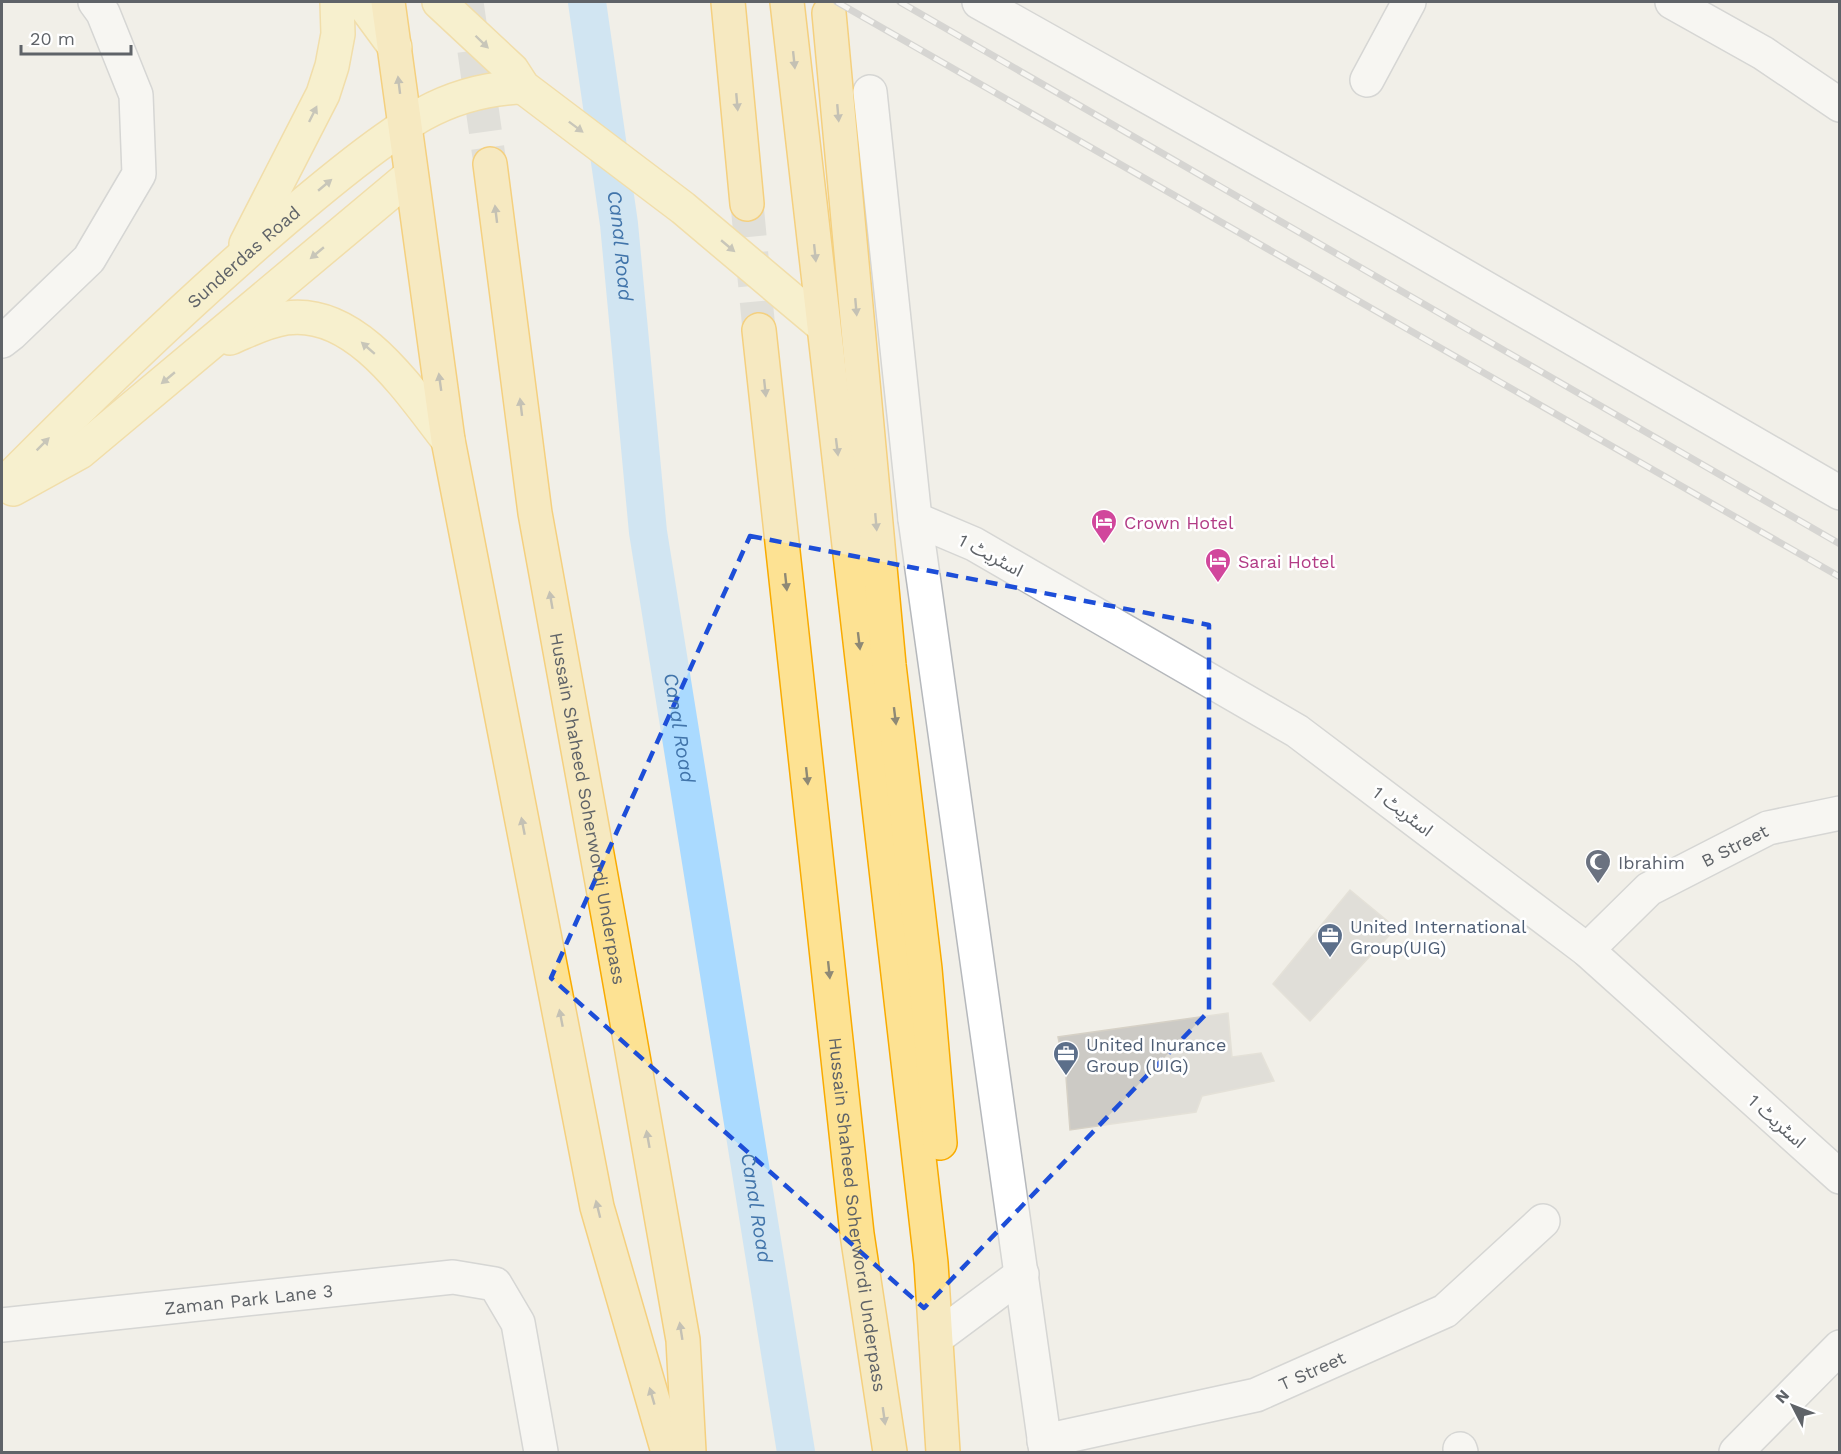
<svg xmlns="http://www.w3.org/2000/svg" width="1841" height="1454" viewBox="0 0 1841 1454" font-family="'Work Sans','Noto Sans Arabic',sans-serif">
<rect width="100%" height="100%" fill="#f1efe8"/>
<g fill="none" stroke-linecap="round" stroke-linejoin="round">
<path stroke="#aadaff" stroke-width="38" id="s1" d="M587,2L619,224L648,532L796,1452"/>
</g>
<g fill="#cccac5" stroke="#d6d1c6" stroke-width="1.5">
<polygon points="1350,890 1396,928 1310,1021 1273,984"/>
<polygon points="1228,1013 1232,1057 1261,1053 1274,1081 1202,1096 1196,1112 1070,1130 1066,1077 1058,1037"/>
</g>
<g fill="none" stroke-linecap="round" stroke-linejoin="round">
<g stroke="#ccccc8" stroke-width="33" stroke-dasharray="33 16" stroke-linecap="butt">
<polyline points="467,2 490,164"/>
<polyline points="747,204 759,330"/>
</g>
<defs>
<g id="minor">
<polyline points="979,2 1392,234 1840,493"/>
<polyline points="1672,2 1763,53 1840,105"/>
<polyline points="1367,80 1409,2"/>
<polyline points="870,92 915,519 1046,1452"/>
<polyline points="2,341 11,334 89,259 139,174 136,95 103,13 95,2"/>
<polyline points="915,519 974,544 1297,731 1587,950 1840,1177"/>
<path id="s2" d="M1587,950L1649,889L1768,828L1840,813"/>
<path id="s3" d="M2,1325L453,1277L495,1284L518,1323L541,1452"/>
<polyline points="936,1338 1022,1274"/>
<path id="s4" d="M1044,1441L1256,1395L1445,1311L1543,1221"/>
<polyline points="1460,1449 1461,1452"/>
<polyline points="1736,1452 1840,1347"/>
</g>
<g id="major">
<polyline points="362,2 395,47"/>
<polyline points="439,2 512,70 523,87 683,208 823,326"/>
<polyline points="246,244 323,94 332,66 338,34 337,2"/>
<path d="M230,338C249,330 266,321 286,318C357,308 410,392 448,440"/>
<path id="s5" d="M2,486C92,395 185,305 283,221C316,193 349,165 386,139C398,131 410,121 423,114C454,97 488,88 523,87"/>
<polyline points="13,489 80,452 411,175"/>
</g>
<g id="highway">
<polyline points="388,2 448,440 597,1207 668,1452"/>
<polyline points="728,2 747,204"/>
<polyline points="787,2 931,1263 943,1452"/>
<polyline points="829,13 889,665 925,969 940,1143"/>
<path id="s6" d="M490,164L535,513L610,926L683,1340L689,1452"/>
<path id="s7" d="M759,330L857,1234L890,1452"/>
</g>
</defs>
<use href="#minor" stroke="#b5b8bc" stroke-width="36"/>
<use href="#major" stroke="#f2c960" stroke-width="36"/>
<use href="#highway" stroke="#f9ab00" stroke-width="36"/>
<use href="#minor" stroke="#fff" stroke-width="33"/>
<use href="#major" stroke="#fff2af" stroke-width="33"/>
<use href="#highway" stroke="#fde293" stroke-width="33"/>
<defs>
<g id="rail">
<polyline points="837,2 1840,577"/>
<polyline points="900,2 1840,544"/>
</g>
</defs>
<use href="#rail" stroke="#b6b7b8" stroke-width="7"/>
<use href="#rail" stroke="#fff" stroke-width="4.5" stroke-dasharray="14" stroke-linecap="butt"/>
</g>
<defs><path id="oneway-solid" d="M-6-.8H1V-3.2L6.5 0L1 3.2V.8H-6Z" transform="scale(1.5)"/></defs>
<g fill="#979581">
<use href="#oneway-solid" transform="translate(482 42) rotate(44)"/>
<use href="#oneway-solid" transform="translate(313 114) rotate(-64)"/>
<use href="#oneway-solid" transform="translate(576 127) rotate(37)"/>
<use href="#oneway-solid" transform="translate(325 185) rotate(-40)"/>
<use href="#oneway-solid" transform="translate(728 246) rotate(40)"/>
<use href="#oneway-solid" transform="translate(317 253) rotate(140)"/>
<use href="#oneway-solid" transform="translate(368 348) rotate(-139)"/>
<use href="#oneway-solid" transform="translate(168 378) rotate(140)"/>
<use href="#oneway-solid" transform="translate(43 444) rotate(-45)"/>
</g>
<g fill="#8e8975">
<use href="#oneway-solid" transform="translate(794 60) rotate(84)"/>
<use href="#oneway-solid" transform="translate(399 85) rotate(-97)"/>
<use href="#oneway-solid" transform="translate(737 102) rotate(85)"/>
<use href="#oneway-solid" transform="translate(838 113) rotate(85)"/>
<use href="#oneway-solid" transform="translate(496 214) rotate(-97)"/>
<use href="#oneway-solid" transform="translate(815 253) rotate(84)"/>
<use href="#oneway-solid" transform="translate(856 307) rotate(85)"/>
<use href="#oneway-solid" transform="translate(440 382) rotate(-98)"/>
<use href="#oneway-solid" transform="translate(765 388) rotate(84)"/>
<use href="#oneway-solid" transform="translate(521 407) rotate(-97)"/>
<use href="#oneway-solid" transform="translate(837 447) rotate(83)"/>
<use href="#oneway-solid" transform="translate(876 522) rotate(85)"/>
<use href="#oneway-solid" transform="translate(786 582) rotate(84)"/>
<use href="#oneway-solid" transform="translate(551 600) rotate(-100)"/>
<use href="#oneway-solid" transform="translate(859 641) rotate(83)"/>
<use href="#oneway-solid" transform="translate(895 716) rotate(83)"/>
<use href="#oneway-solid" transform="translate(807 776) rotate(84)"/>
<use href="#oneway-solid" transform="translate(523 826) rotate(-101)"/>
<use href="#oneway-solid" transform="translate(829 970) rotate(84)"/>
<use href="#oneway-solid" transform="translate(561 1018) rotate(-101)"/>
<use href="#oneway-solid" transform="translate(648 1139) rotate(-100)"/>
<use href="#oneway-solid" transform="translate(598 1209) rotate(-104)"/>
<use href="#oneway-solid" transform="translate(681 1331) rotate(-99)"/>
<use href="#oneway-solid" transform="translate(652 1396) rotate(-106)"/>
<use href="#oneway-solid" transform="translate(884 1416) rotate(82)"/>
</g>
<path d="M0 0H1841V1454H0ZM750,536L1209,625V1011L924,1308L551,978Z" fill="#f1efe8" fill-opacity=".55" fill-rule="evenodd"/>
<path fill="none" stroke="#1d4ed8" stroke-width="4.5" stroke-dasharray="12 8" stroke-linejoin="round" d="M750,536L1209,625V1011L924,1308L551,978Z"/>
<defs>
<symbol id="hotel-pin" viewBox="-11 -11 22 30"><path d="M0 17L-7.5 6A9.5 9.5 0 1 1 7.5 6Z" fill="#d1479c" stroke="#fff"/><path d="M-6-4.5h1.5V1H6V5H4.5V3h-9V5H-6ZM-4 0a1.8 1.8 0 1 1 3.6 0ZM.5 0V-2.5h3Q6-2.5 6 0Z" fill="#fff"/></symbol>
<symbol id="mosque-pin" viewBox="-11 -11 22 30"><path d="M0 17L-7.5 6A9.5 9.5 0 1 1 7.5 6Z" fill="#6b7280" stroke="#fff"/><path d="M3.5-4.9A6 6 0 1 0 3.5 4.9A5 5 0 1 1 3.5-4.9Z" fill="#fff"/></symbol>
<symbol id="office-pin" viewBox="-11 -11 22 30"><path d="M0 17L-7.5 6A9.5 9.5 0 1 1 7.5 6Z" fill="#5c6f8a" stroke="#fff"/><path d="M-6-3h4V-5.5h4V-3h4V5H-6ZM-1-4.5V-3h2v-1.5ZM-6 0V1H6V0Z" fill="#fff"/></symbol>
</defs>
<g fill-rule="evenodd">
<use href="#hotel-pin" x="1089" y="507" width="30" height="40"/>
<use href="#hotel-pin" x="1203" y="546" width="30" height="40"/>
<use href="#mosque-pin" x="1583" y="847" width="30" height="40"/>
<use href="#office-pin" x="1315" y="921" width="30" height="40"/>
<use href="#office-pin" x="1051" y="1039" width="30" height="40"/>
</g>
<g text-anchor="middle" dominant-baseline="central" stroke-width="5" stroke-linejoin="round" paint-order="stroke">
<g font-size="18" fill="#5f6368" stroke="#fff">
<text stroke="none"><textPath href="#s5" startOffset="333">Sunderdas Road</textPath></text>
<text transform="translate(991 555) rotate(28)">اسٹریٹ 1</text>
<text stroke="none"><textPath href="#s6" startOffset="652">Hussain Shaheed Soherwordi Underpass</textPath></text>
<text transform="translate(1403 811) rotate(37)">اسٹریٹ 1</text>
<text stroke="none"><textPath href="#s2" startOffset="183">B Street</textPath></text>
<text transform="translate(1777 1121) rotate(42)">اسٹریٹ 1</text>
<text stroke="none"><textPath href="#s7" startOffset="890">Hussain Shaheed Soherwordi Underpass</textPath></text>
<text stroke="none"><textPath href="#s3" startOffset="248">Zaman Park Lane 3</textPath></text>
<text stroke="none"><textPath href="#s4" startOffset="278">T Street</textPath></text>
</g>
<g font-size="18" fill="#b23c85" stroke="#fff" text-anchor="start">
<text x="1124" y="522">Crown Hotel</text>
<text x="1238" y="561">Sarai Hotel</text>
</g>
<g font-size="18" fill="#5b616d" stroke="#fff" text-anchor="start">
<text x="1618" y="862">Ibrahim</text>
</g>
<g font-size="18" fill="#4e5e75" stroke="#fff" text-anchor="start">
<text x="1350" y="926">United International<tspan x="1350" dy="21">Group(UIG)</tspan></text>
<text x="1086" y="1044">United Inurance<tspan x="1086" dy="21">Group (UIG)</tspan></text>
</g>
<g font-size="20" font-style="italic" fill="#4174aa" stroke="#fff">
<text stroke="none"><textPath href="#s1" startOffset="246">Canal Road</textPath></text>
<text stroke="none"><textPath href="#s1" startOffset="732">Canal Road</textPath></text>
<text stroke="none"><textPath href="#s1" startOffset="1218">Canal Road</textPath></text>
</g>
</g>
<rect width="1841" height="1454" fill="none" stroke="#5f6368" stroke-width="6"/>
<g transform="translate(1793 1406) rotate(312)" stroke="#ffffff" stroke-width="4.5" paint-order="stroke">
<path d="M0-4.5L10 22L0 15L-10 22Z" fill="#5f6368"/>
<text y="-9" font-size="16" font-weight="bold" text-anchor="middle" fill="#5f6368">N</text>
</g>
<path d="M21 45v9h110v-9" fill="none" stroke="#5f6368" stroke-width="3"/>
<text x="30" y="45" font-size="18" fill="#5f6368" stroke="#ffffff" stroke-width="4.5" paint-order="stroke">20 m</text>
</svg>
